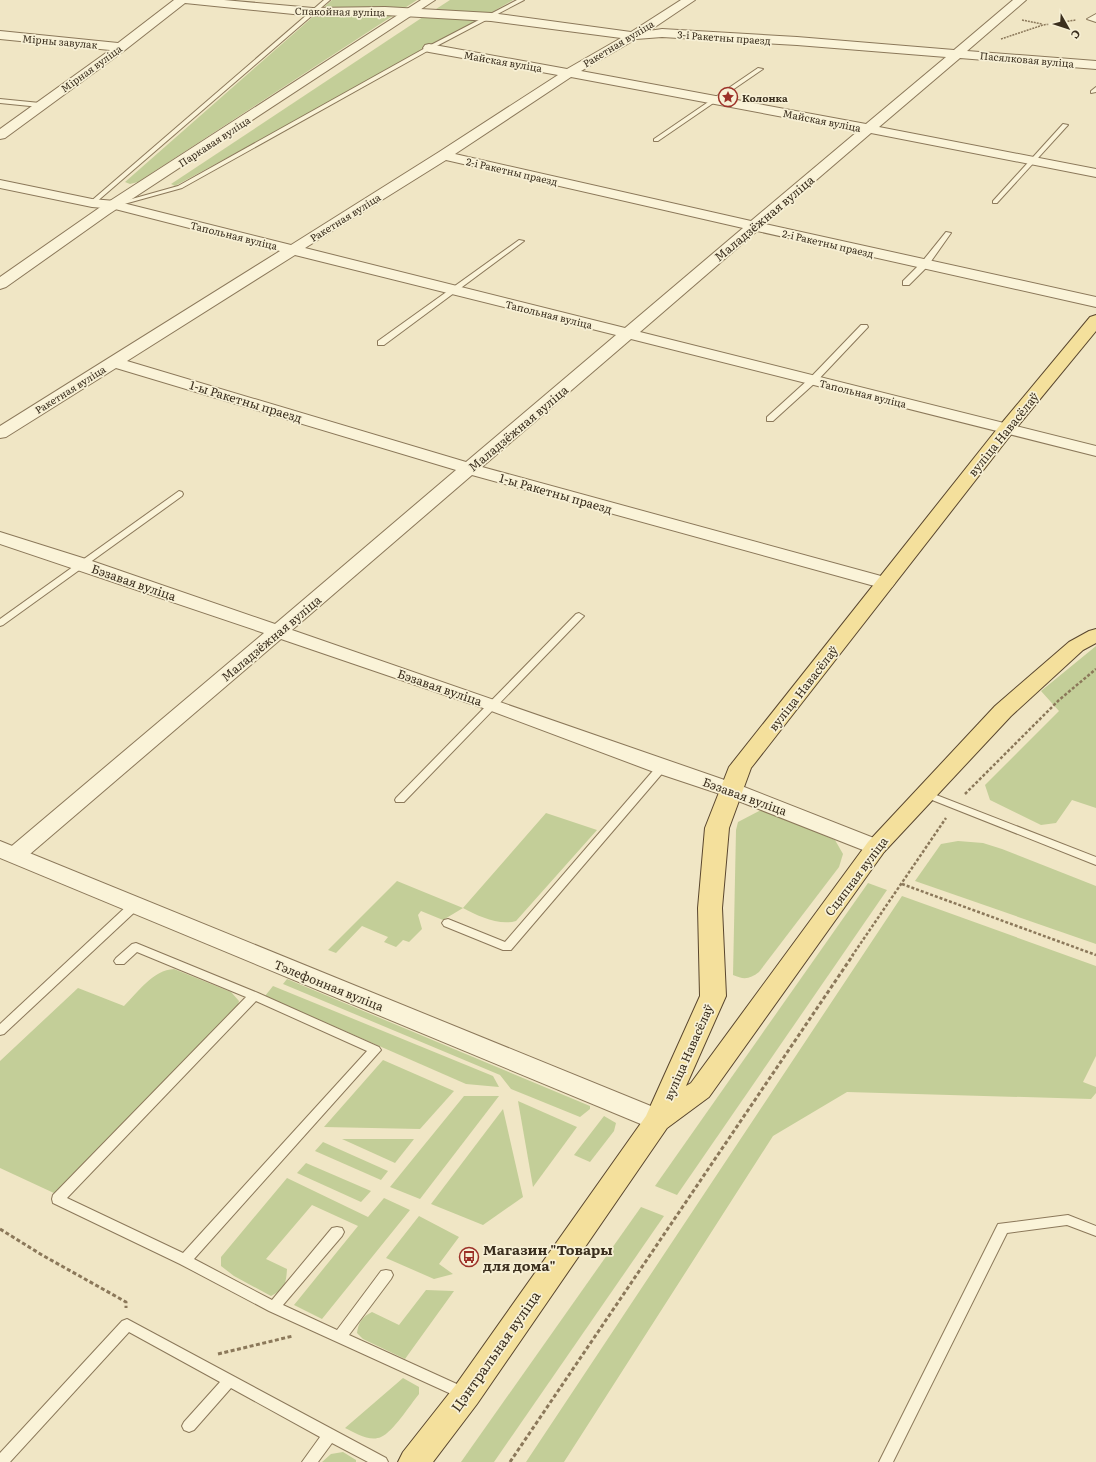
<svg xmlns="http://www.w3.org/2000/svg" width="1096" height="1462" viewBox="0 0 1096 1462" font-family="Literata,serif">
<rect width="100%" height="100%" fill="#f0e6c5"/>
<g fill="#c3ce98">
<polygon points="332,0 417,0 138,182 130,184 125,182"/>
<polygon points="450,0 513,0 487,15 433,11"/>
<polygon points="426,15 482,19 175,186 171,184"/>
<polygon points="1096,646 1096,808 1072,800 1056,823 1041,825 990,800 985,785 1059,711 1041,691"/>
<path d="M761,810L772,812L835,840L843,854L839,867L759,972C750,979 744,980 733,975L736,830L738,822Z"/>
<path d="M546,813L597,830L516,921C499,926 478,916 463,908L443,920L421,911L418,915L422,929L409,942L403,940L396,947L384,942L388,937L362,926L336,953L328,950L397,881L463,908Z"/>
<polygon points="958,841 983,843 1002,849 1096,886 1096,944 915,881 941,844"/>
<polygon points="868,883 887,890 677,1195 655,1186"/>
<polygon points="902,896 1096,966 1096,1056 1083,1082 1096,1087 1096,1093 1091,1099 847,1092 773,1136 564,1462 526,1462"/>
<path d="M174,969L231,992L239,1001L237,1009L56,1194L0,1168V1061L78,988L124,1006C138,992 153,970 174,969Z"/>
<polygon points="287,979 590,1106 590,1109 580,1117 511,1089 500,1075 283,984"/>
<polygon points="273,986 493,1076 499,1087 466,1084 265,996"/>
<polygon points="383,1060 454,1091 420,1129 324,1127"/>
<polygon points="464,1096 499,1096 420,1199 390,1187"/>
<polygon points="518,1101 577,1127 533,1187"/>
<polygon points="503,1109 523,1197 483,1225 431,1204"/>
<polygon points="604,1116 616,1123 614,1131 590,1162 574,1155"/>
<polygon points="342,1139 414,1139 395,1163"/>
<polygon points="323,1142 388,1171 381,1180 315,1151"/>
<polygon points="306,1163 371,1191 361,1202 297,1173"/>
<path d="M287,1178L368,1217L384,1198L410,1210L322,1319L294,1305L358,1226L312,1205L266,1259L287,1269C286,1284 285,1289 271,1296L234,1276L221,1266V1257Z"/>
<polygon points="641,1207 664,1216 494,1462 461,1462"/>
<polygon points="419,1216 459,1237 439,1264 453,1274 434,1279 386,1258"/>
<path d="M426,1290L454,1291L405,1359L363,1339L357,1333C358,1323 363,1316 372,1312L399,1325Z"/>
<path d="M403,1378L419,1387V1394C410,1405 393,1432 381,1437C370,1442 355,1433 345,1428Z"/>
<polygon points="343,1452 356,1460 356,1462 322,1462 331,1454"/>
</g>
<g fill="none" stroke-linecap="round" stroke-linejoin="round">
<defs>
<g id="service">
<polygon points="324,0 330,0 94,204 90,204 90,202"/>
<polygon points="517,0 524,0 431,49 182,188 117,206 114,204 178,186 427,47"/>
<polygon points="1096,14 1096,22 1087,19"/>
<polygon points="758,68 763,69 658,141 654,141 654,139"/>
<polygon points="1096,87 1096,92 1091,93 1091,91"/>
<polygon points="0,99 40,103 43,105 40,107 0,103"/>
<polygon points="1063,124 1068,125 997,203 993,203 993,201"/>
<polygon points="946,232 951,233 927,267 909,285 903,285 903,281 921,263"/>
<polygon points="519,240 524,241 384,345 378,345 378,341"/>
<polygon points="861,325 867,325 868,327 816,382 773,421 767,421 767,417 810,378"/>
<polygon points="179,491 182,492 183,494 182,496 3,625 0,626 0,619"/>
<polygon points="579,613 584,616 582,618 404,802 396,802 395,800 396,798 576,614"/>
<polygon points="662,764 667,767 666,769 511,950 503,950 444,926 442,923 444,920 448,919 505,942 658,765"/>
<polygon points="926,791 1096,857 1096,865 922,796 921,794"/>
<polygon points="134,902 138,903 140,906 138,909 4,1034 0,1035 0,1024 130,903"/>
<path d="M136,943L258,993L379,1047L381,1050L194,1259L272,1300L332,1228L337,1227L342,1228L344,1232L342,1236L283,1305L337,1330L381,1271L386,1270L391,1271L393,1275L391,1279L349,1335L470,1390L472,1394L470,1398L465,1400L460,1398L269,1311L180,1264L53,1203L52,1199L53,1195L246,997L137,952L124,964H116L114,961L116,958L132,944ZM256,1001L367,1051L183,1253L67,1198Z"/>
<polygon points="1068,1215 1096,1226 1096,1236 1067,1225 1007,1233 893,1462 879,1462 998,1224"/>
<polygon points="127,1319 386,1458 388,1462 368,1462 332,1443 318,1462 302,1462 320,1437 231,1388 194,1430 189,1432 184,1430 182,1426 184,1422 220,1382 129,1332 10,1462 0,1462 0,1453 122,1321"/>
</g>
<path id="minor" d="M174,0H224L313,8L385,7L491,13L631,32L681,0H695L649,31L662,29L797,37L954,50L1013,0H1026L967,51L1096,61V69L960,58L879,127L1096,169V177L871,133L765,224L1096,297V307L757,231L640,332L1096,446V456L631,339L482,467L892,579L895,583L892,587L885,589L878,587L472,475L292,630L739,785L884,842L887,847L884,852L876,854L868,852L723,795L654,772L486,709L281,639L23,860L15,862L7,860L4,855L7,850L264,633L0,544V532L89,560L275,624L456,470L116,368L6,437L0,438V426L280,251L115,209L92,207L0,188V180L92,199L115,201L291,245L439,152L558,75L429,52L425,51L423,48L425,45L429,44L567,69L621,38L491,21L385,15L313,16L185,3L125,50L5,138L0,139V129L110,50L0,39V31L118,43ZM662,37L797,45L946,57L866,124L581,71L636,39ZM571,77L858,131L751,221L455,154ZM446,160L743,228L625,328L305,248ZM295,255L616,335L466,462L127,361Z"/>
<g id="tertiary">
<polygon points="421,0 435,0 109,214 6,287 0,289 0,277 99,208"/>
<polygon points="0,841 668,1113 672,1120 668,1127 658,1130 648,1127 0,858"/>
</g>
<polygon id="primary" points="1096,315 1096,331 1013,432 751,768 729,828 722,908 726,996 686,1086 691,1083 868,842 995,706 1069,642 1089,631 1096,629 1096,643 1083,650 1011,716 884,852 709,1097 667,1128 477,1404 433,1462 398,1462 403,1452 455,1386 646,1116 700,996 698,908 705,828 729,767 1001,424 1090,317"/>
</defs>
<use href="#service" stroke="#8b785a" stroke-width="2"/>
<use href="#minor" stroke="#8b785a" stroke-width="2"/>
<use href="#tertiary" stroke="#8b785a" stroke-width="2"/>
<use href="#primary" stroke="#59462e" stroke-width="2"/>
<g stroke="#8b785a" stroke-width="1.5" stroke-dasharray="2 1" stroke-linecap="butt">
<polyline points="1022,20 1042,24"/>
<polyline points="1001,39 1043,25 1076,20"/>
</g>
<g stroke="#8b785a" stroke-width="2.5" stroke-dasharray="3 2" stroke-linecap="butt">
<polyline points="965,794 1059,700 1096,669"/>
<polyline points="902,884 1096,955"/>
<polyline points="852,956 946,818"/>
</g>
<g stroke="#8b785a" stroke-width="3" stroke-dasharray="4 2.5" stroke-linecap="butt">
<polyline points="0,1229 42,1255 126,1302 126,1308"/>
<polyline points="218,1354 293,1336"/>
<polyline points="510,1462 853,955"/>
</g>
<use href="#service" fill="#faf3d8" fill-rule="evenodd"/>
<use href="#minor" fill="#faf3d8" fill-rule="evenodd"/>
<use href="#tertiary" fill="#faf3d8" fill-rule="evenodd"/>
<use href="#primary" fill="#f4e09c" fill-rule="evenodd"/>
</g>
<defs>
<symbol id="sight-ring" viewBox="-11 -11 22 22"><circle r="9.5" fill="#f7f0d5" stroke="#9c3128" stroke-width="1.5"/><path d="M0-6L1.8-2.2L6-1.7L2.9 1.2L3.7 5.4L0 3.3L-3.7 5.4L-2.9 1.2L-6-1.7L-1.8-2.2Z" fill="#9c3128"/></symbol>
<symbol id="bus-ring" viewBox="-11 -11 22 22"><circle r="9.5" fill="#f7f0d5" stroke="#9c3128" stroke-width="1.5"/><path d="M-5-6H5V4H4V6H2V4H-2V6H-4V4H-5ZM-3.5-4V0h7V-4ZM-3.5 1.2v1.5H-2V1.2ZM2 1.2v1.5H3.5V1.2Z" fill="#9c3128"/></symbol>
</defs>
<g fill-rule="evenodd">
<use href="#sight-ring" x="717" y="86" width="22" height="22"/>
<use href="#bus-ring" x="458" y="1246" width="22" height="22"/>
</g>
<g text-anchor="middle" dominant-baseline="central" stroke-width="3.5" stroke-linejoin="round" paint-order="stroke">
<g font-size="10" fill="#3b2f1e" stroke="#f7f0d5">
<text transform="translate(340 11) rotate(1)">Спакойная вуліца</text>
<text transform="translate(724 37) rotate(4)">3-і Ракетны праезд</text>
<text transform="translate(60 41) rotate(5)">Мірны завулак</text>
<text transform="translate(618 43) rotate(-31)">Ракетная вуліца</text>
<text transform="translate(1027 59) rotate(5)">Пасялковая вуліца</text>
<text transform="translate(503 61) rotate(10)">Майская вуліца</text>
<text transform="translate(91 68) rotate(-36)">Мірная вуліца</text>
<text transform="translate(822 120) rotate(11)">Майская вуліца</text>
<text transform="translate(214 141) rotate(-33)">Паркавая вуліца</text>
<text transform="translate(512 171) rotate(13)">2-і Ракетны праезд</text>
<text transform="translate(345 217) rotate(-32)">Ракетная вуліца</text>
<text transform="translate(234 235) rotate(14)">Тапольная вуліца</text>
<text transform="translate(828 243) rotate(13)">2-і Ракетны праезд</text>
<text transform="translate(549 314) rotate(14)">Тапольная вуліца</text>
<text transform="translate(70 389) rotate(-32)">Ракетная вуліца</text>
<text transform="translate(863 393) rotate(14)">Тапольная вуліца</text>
</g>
<g font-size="10" font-weight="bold" fill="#3b2f1e" stroke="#f7f0d5" text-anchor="start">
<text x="742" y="97">Колонка</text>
</g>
<g font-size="12" fill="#3b2f1e" stroke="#f7f0d5">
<text transform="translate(764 218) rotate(-40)">Маладзёжная вуліца</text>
<text transform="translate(246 401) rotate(17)">1-ы Ракетны праезд</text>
<text transform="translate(518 428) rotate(-40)">Маладзёжная вуліца</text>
<text transform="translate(1003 434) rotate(-51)">вуліца Навасёлаў</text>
<text transform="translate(556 493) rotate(16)">1-ы Ракетны праезд</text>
<text transform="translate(134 582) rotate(19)">Бэзавая вуліца</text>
<text transform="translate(271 638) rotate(-40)">Маладзёжная вуліца</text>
<text transform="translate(440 687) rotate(19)">Бэзавая вуліца</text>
<text transform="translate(803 688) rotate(-52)">вуліца Навасёлаў</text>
<text transform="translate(745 796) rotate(20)">Бэзавая вуліца</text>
<text transform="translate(856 876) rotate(-53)">Сцяпная вуліца</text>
<text transform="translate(329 985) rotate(22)">Тэлефонная вуліца</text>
<text transform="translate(688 1052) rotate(-66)">вуліца Навасёлаў</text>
</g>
<g font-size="14" font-weight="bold" fill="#3b2f1e" stroke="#f7f0d5" text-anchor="start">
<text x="483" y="1249">Магазин "Товары<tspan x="483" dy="16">для дома"</tspan></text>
</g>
<g font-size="14" fill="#3b2f1e" stroke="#f7f0d5">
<text transform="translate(495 1351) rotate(-55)">Цэнтральная вуліца</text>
</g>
</g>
<g transform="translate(1068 28) rotate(129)" stroke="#f7f0d5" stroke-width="3" paint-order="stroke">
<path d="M0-3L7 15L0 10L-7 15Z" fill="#3b2f1e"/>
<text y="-6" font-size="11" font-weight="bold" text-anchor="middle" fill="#3b2f1e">С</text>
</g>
</svg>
